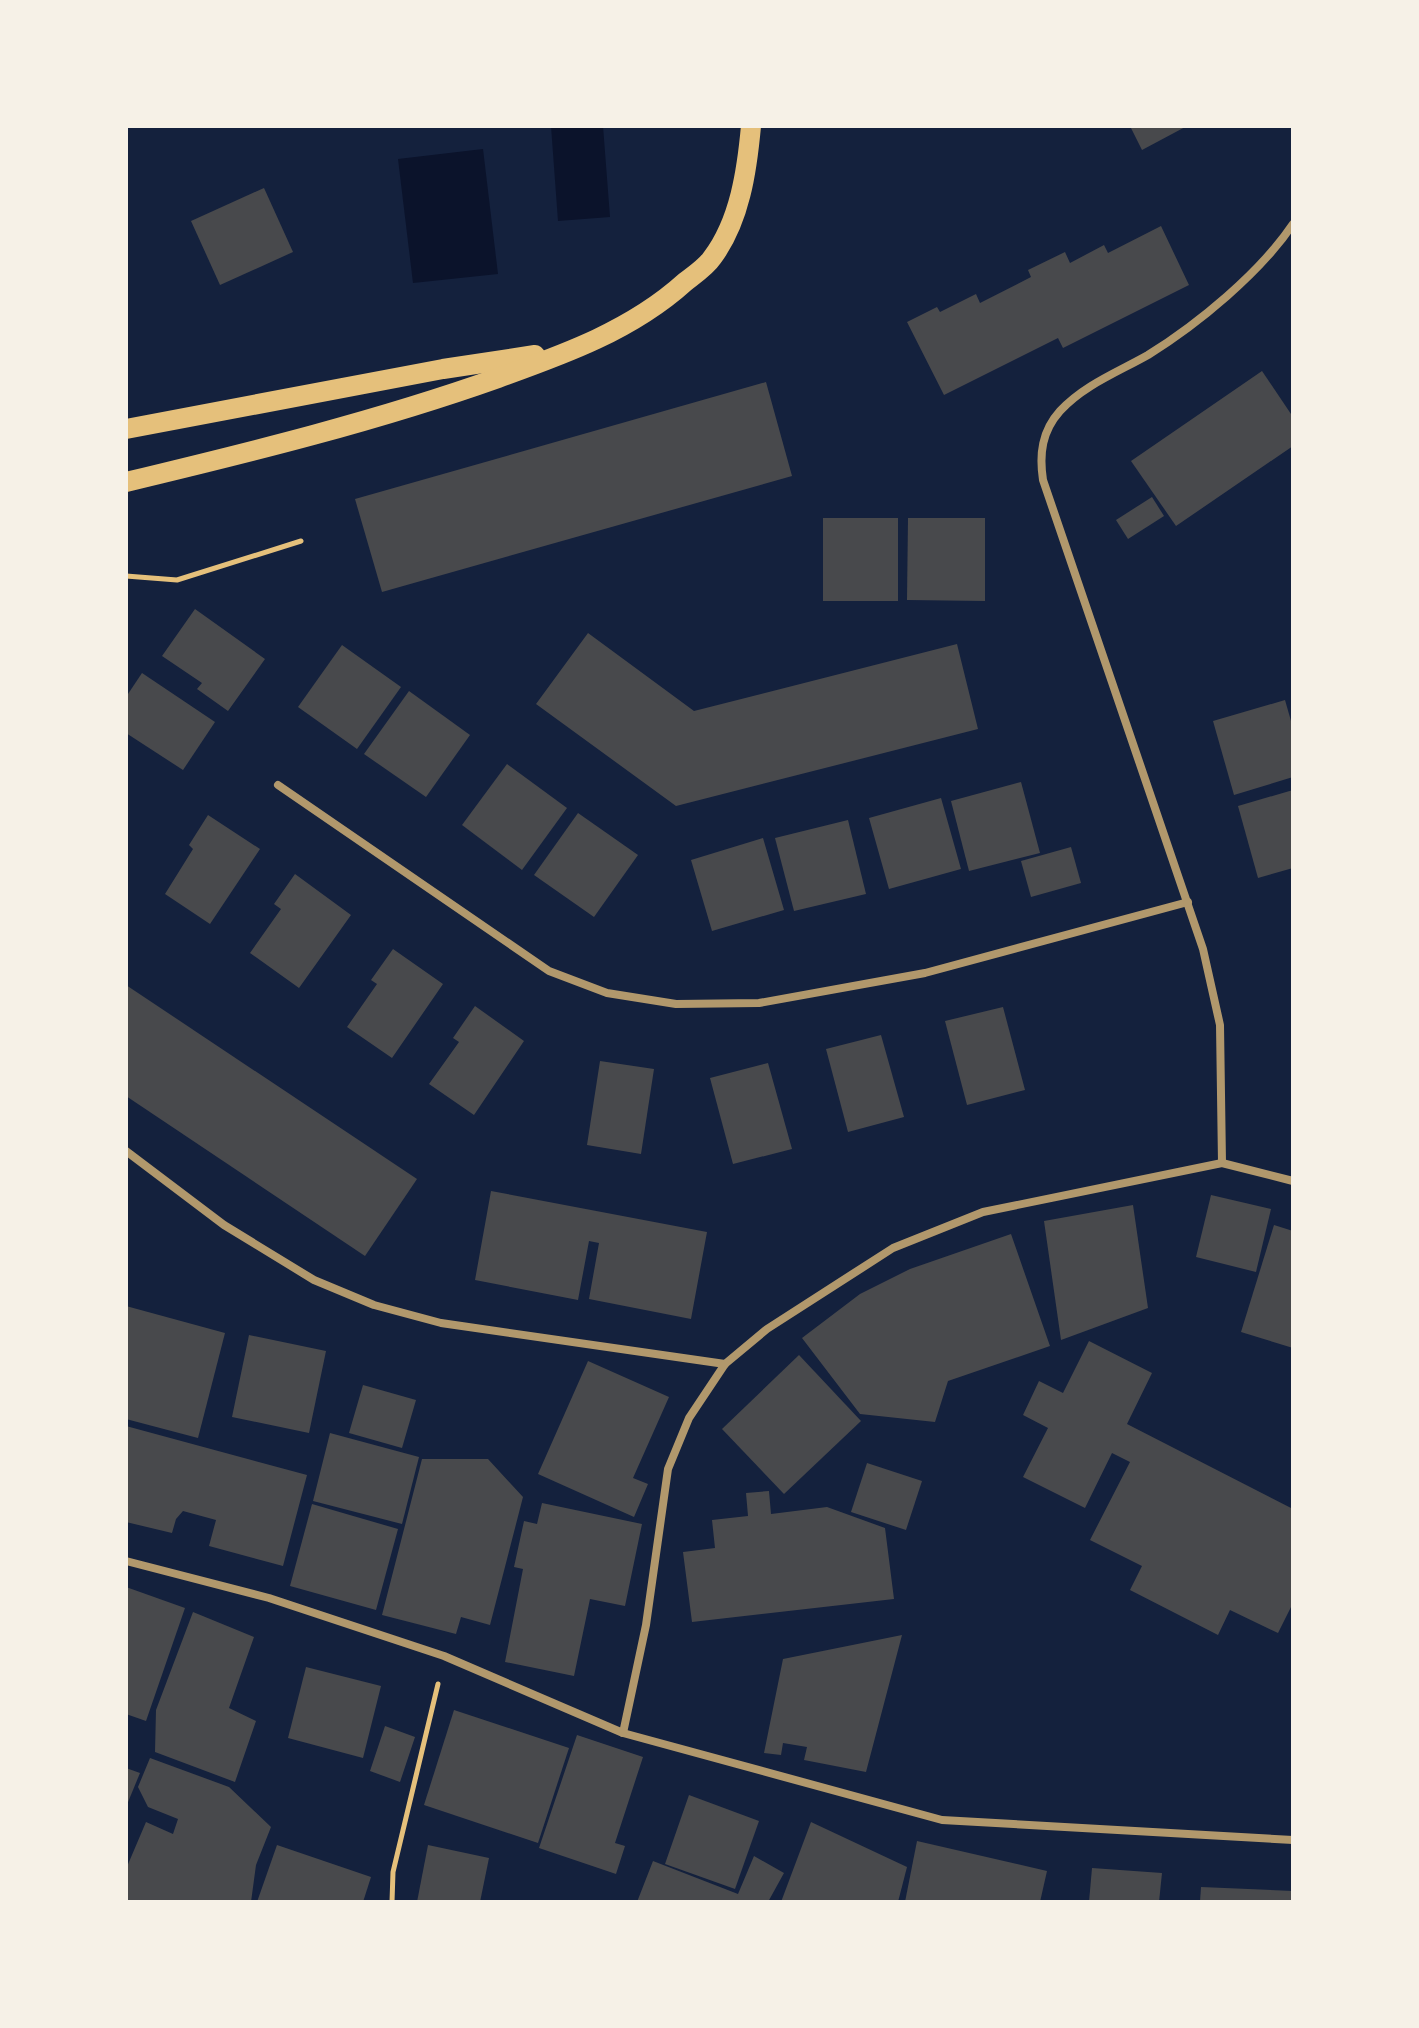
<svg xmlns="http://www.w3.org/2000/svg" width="1419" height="2028" viewBox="0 0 1419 2028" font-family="Inter,sans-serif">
<rect width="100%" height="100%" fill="#14213d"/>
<g fill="#0b132b">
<polygon points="551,126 603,126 610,217 558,221"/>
<polygon points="483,149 498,274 413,283 398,159"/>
</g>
<g fill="#48494c">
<polygon points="1130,126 1187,126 1142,150"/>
<polygon points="264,188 293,252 220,285 191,221"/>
<polygon points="1161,226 1189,285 1063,348 1058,338 944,395 907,322 937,307 940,312 976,294 980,303 1031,277 1028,270 1065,252 1070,263 1104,245 1108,253"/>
<polygon points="1262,371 1293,417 1293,446 1176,526 1131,461"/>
<polygon points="766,382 792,476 382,592 355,499"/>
<polygon points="1152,497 1164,516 1128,539 1116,520"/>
<rect x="823" y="518" width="75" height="83"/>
<polygon points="908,518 985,518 985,601 907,600"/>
<polygon points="195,609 265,659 228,711 197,689 202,683 162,656"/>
<polygon points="588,633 694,711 957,644 978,729 676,806 536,704"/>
<polygon points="342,645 401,687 357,749 298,707"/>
<polygon points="142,673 215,722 183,770 126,733 126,697"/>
<polygon points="409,691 470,735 426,797 364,754"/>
<polygon points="1285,700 1293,728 1293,777 1234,795 1213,721"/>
<polygon points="507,764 567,808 522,870 462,825"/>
<polygon points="1021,782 1040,853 969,871 951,801"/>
<polygon points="1293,790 1293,868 1258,878 1238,806"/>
<polygon points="941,798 961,869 889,889 869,818"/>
<polygon points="578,813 638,855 594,917 534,875"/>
<polygon points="208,815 260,849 210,924 165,894 193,849 189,845"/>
<polygon points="848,820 866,894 794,911 775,838"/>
<polygon points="763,838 784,910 712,931 691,860"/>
<polygon points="1071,847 1081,883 1031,897 1021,861"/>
<polygon points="295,874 351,915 299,988 250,953 281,909 274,904"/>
<polygon points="393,949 443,984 392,1058 347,1027 377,984 371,980"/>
<polygon points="126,985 417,1179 365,1256 126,1096"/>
<polygon points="475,1006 524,1041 474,1115 429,1084 459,1042 453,1038"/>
<polygon points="1003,1007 1025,1090 967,1105 945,1021"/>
<polygon points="881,1035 904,1117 848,1132 826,1049"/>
<polygon points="600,1061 654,1069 641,1154 587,1145"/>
<polygon points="768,1063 792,1149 733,1164 710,1078"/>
<polygon points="491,1191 707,1232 691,1319 589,1299 599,1243 589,1241 578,1300 475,1280"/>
<polygon points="1211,1195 1271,1209 1256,1272 1196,1257"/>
<polygon points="1133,1205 1148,1308 1061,1340 1044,1221"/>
<polygon points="1274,1225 1293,1231 1293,1348 1241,1332"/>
<polygon points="1011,1234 1050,1346 948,1381 935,1422 860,1414 802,1338 860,1294 910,1269"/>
<polygon points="126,1306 225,1333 198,1438 126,1419"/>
<polygon points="249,1335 326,1351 309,1433 232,1417"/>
<polygon points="1089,1341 1152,1373 1127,1424 1293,1509 1293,1603 1278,1633 1230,1610 1218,1635 1130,1590 1142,1566 1090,1540 1130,1462 1112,1453 1085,1508 1023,1477 1048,1428 1023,1415 1039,1381 1063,1393"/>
<polygon points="799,1355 861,1421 784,1494 722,1429"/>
<polygon points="588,1361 669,1397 633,1478 648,1484 634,1517 538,1474"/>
<polygon points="363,1385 416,1400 402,1448 349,1433"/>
<polygon points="126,1426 307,1475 283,1566 209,1546 216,1520 183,1511 176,1519 172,1533 126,1522"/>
<polygon points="330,1433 419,1457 402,1524 313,1501"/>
<polygon points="422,1459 488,1459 523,1497 490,1625 461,1617 456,1634 382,1615"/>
<polygon points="867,1463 922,1481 906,1530 851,1512"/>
<polygon points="769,1491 771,1514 827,1507 885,1528 894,1599 692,1622 683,1552 715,1548 712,1520 748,1516 746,1493"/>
<polygon points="542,1503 642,1524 625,1606 590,1599 574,1676 505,1662 523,1569 514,1567 524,1521 537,1524"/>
<polygon points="312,1504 398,1529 376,1610 290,1586"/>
<polygon points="126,1587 185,1608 146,1721 126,1714"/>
<polygon points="193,1612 254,1637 229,1708 256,1721 235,1782 155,1752 156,1710"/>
<polygon points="902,1635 866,1772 804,1760 807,1747 783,1743 781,1755 764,1753 783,1659"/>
<polygon points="306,1667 381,1686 363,1758 288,1738"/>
<polygon points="454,1710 569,1748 538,1843 424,1805"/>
<polygon points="385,1726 415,1737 400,1782 370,1771"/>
<polygon points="577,1735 643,1757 615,1843 625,1846 616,1874 539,1848"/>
<polygon points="150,1758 229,1787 271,1827 256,1865 251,1902 126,1902 126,1869 146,1822 173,1834 178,1819 148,1807 138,1787"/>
<polygon points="126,1768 140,1773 126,1807"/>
<polygon points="689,1795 759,1821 735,1889 665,1864"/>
<polygon points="811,1822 907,1867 898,1902 781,1902"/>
<polygon points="917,1841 1047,1871 1040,1902 905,1902"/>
<polygon points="277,1845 371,1877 363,1902 257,1902"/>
<polygon points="428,1845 489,1858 480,1902 417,1902"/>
<polygon points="754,1856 784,1873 768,1902 637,1902 653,1861 738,1894"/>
<polygon points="1092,1868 1162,1873 1159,1902 1089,1902"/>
<polygon points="1201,1887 1293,1891 1293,1902 1200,1902"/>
</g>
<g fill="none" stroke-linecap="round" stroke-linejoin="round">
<g stroke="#e5c07b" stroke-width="5">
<polyline points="126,576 177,580 301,541"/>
<polyline points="392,1902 393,1872 438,1684"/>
</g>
<g stroke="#b1986c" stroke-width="8">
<polyline points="278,785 549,971 607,993 676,1004 759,1003 925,973 1188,902"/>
<polyline points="126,1151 224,1225 314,1280 374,1305 441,1323 725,1364"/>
<path d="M1222,1163L1220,1025L1203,949L1043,480C1039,454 1042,431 1060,411C1084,385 1118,372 1148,355C1198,324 1260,273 1293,224"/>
<polyline points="126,1561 269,1598 444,1656 623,1733 942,1820 1293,1840"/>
<polyline points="623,1733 646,1625 668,1469 689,1418 725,1364 767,1329 893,1248 983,1212 1222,1163 1293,1181"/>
</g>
<g stroke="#e5c07b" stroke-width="20">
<polyline points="126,429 443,369 535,355"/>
<path d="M126,482C251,452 377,421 498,378C565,354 632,330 685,282C694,275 706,267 712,258C740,221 747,170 751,126"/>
</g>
</g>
<rect width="1419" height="2028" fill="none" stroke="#f6f1e7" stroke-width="256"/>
</svg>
